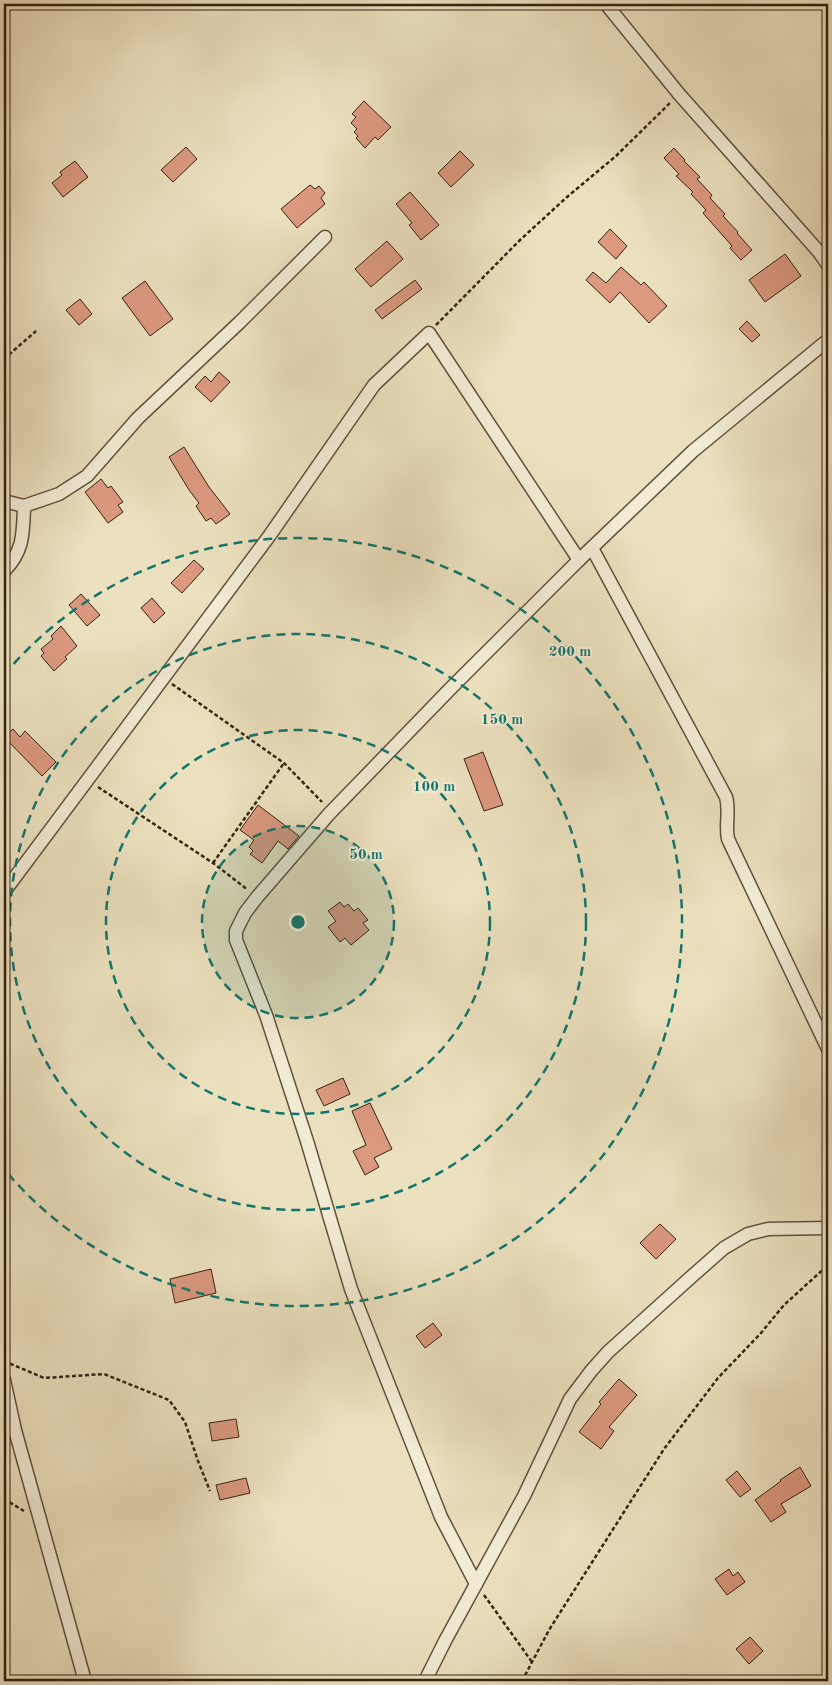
<svg xmlns="http://www.w3.org/2000/svg" width="832" height="1685" viewBox="0 0 832 1685" font-family="'Old Standard TT',serif">
<rect width="100%" height="100%" fill="#ece1bf"/>
<filter id="stains"><feTurbulence type="fractalNoise" baseFrequency=".004" numOctaves="4"/><feColorMatrix values="0 0 0 0 .2 0 0 0 0 .09 0 0 0 0 .02 0 0 0 .5 -.17"/></filter>
<radialGradient id="worn" r=".72"><stop offset=".6" stop-color="#630" stop-opacity="0"/><stop offset="1" stop-color="#630" stop-opacity=".3"/></radialGradient>
<g fill="#dc9980" stroke="#322311">
<polygon points="364,101 391,127 378,140 375,137 365,148 356,138 358,136 354,132 357,129 351,123 356,117 352,114"/>
<polygon points="186,147 197,159 173,182 161,170"/>
<polygon points="674,148 685,160 684,161 700,177 697,179 712,195 710,198 725,214 723,216 738,232 737,233 752,250 741,260 730,248 732,246 703,213 706,210 691,194 693,192 676,176 679,174 664,158"/>
<polygon points="460,151 474,165 451,187 438,173"/>
<polygon points="75,161 88,177 63,197 52,183 62,175 60,172"/>
<polygon points="310,185 315,189 319,186 325,193 321,198 325,204 297,228 281,209"/>
<polygon points="410,192 439,225 421,240 409,225 412,223 396,204"/>
<polygon points="610,229 627,246 616,259 598,242"/>
<polygon points="387,241 403,259 371,287 355,269"/>
<polygon points="785,254 801,276 765,302 749,280"/>
<polygon points="621,267 641,285 644,282 667,306 649,323 620,292 610,303 586,280 593,272 606,283"/>
<polygon points="415,280 422,289 382,319 375,310"/>
<polygon points="145,281 173,319 150,336 122,298"/>
<polygon points="80,299 92,314 79,325 66,310"/>
<polygon points="747,321 760,335 752,342 739,329"/>
<polygon points="219,372 230,382 211,402 195,387 205,376 211,382"/>
<polygon points="184,447 209,487 230,514 216,524 211,518 206,521 196,506 199,503 189,490 169,457"/>
<polygon points="101,479 108,488 111,486 123,502 118,505 123,512 108,523 85,492"/>
<polygon points="194,560 204,569 182,593 171,583"/>
<polygon points="81,594 100,615 87,626 69,605"/>
<polygon points="152,598 165,613 154,623 141,608"/>
<polygon points="61,626 77,646 65,657 67,659 54,671 41,656 44,653 41,649 53,639 51,636"/>
<polygon points="13,729 20,737 25,731 56,762 42,776 4,737"/>
<polygon points="483,752 503,805 484,811 464,759"/>
<polygon points="258,805 299,836 288,849 278,841 262,863 250,854 253,851 249,847 254,840 240,830"/>
<polygon points="340,902 344,907 348,904 354,911 358,908 368,920 363,923 369,930 351,945 345,938 340,942 328,927 336,921 328,911"/>
<polygon points="343,1078 350,1094 324,1106 316,1090"/>
<polygon points="370,1103 392,1149 374,1158 379,1167 365,1175 353,1151 366,1145 352,1111"/>
<polygon points="660,1224 676,1239 656,1259 640,1243"/>
<polygon points="211,1269 216,1293 175,1303 170,1279"/>
<polygon points="433,1323 442,1335 425,1348 416,1336"/>
<polygon points="619,1379 637,1395 609,1427 614,1431 601,1449 579,1432 601,1404 599,1402"/>
<polygon points="236,1419 239,1437 212,1441 209,1423"/>
<polygon points="800,1467 811,1486 781,1504 786,1512 771,1522 755,1500 781,1481 780,1480"/>
<polygon points="737,1471 751,1489 740,1497 726,1480"/>
<polygon points="246,1478 250,1493 220,1500 216,1485"/>
<polygon points="729,1569 733,1576 738,1572 745,1582 727,1595 715,1579"/>
<polygon points="750,1637 763,1651 749,1664 736,1649"/>
</g>
<g fill="none" stroke-linecap="round" stroke-linejoin="round">
<defs>
<g id="street">
<polyline points="606,4 679,94 819,252 828,265"/>
<polyline points="4,501 24,506 59,494 87,476 138,418 240,322 325,237"/>
<path d="M592,548L726,797C730,812 725,825 728,839L828,1049"/>
<path d="M4,571C24,551 23,533 24,506"/>
<polyline points="4,892 270,535 374,385 429,333 579,560"/>
<polyline points="4,1380 15,1430 85,1681"/>
<polyline points="476,1584 441,1517 351,1289 307,1141 266,1015 236,940 236,931 245,913 258,896 329,814 452,687 579,560 693,451 828,340"/>
<polyline points="425,1681 445,1641 524,1496 570,1399 591,1371 608,1352 690,1278 724,1248 748,1234 768,1229 828,1228"/>
</g>
</defs>
<use href="#street" stroke="#60523c" stroke-width="15"/>
<g stroke="#322311" stroke-width="2.5" stroke-dasharray="4 2.5" stroke-linecap="butt">
<polyline points="436,325 520,240 567,197 616,156 671,102"/>
<polyline points="4,359 36,331"/>
<polyline points="172,684 284,763 322,802"/>
<polyline points="98,787 213,863 248,890"/>
<polyline points="213,863 284,763"/>
<polyline points="4,1361 44,1378 104,1374 169,1400 185,1422 198,1461 210,1491"/>
<polyline points="4,1499 24,1511"/>
<polyline points="484,1595 532,1662"/>
<polyline points="522,1681 549,1630 664,1449 718,1378 761,1333 784,1305 828,1265"/>
</g>
<use href="#street" stroke="#f3ecd5" stroke-width="12"/>
</g>
<circle cx="298" cy="922" r="96" fill="#0f766e" fill-opacity=".12"/>
<g fill="none" stroke="#0f766e" stroke-width="2.5" stroke-dasharray="9 6">
<circle cx="298" cy="922" r="96"/>
<circle cx="298" cy="922" r="192"/>
<circle cx="298" cy="922" r="288"/>
<path d="M4 675A384 384 0 1 1 4 1169"/>
</g>
<circle cx="298" cy="922" r="8" fill="#0f766e" stroke="#f3ecd5" stroke-width="2.5"/>
<g font-size="15" text-anchor="middle" font-weight="bold" fill="#0f766e" stroke="#f3ecd5" stroke-width="4" stroke-linejoin="round" paint-order="stroke">
<text x="570" y="656">200 m</text>
<text x="502" y="724">150 m</text>
<text x="434" y="791">100 m</text>
<text x="366" y="859">50 m</text>
</g>
<rect width="832" height="1685" fill="none" stroke="#ece1bf" stroke-width="20"/>
<rect x="5" y="5" width="822" height="1675" fill="none" stroke="#322311" stroke-width="2.5"/>
<rect x="10" y="10" width="812" height="1665" fill="none" stroke="#322311"/>
<rect width="100%" height="100%" filter="url(#stains)"/>
<rect width="100%" height="100%" fill="url(#worn)"/>
</svg>
